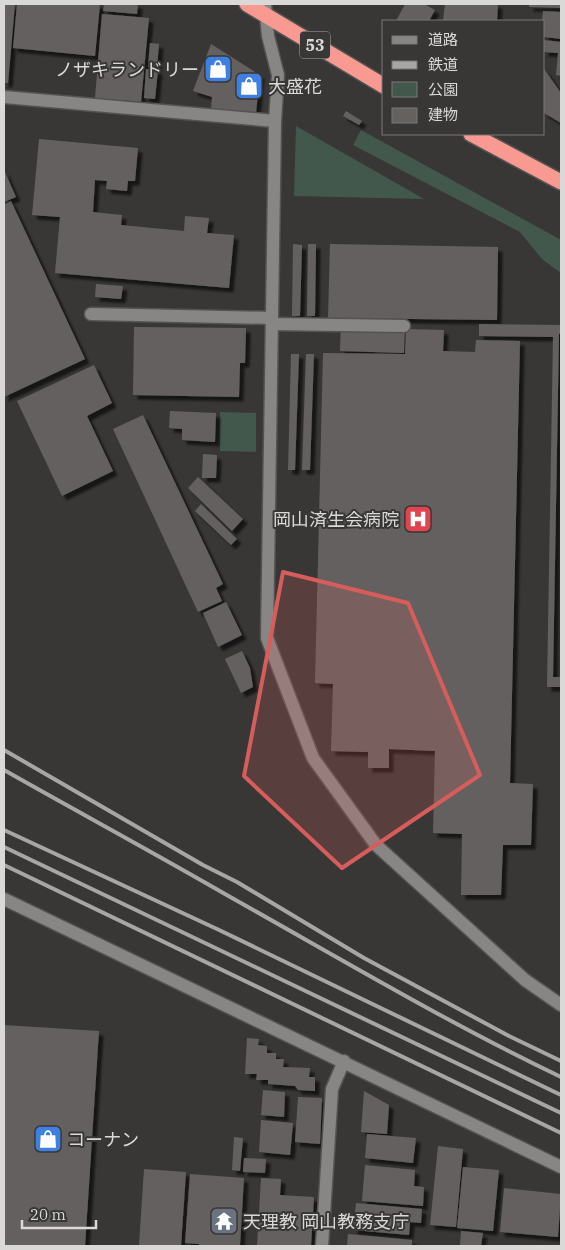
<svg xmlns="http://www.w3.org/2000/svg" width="565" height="1250" viewBox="0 0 565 1250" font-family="'IBM Plex Serif','Noto Sans JP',serif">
<defs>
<filter id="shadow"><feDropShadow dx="4.5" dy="4.5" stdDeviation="1" flood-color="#0009"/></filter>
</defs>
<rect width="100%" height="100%" fill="#393736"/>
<g fill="#43584d">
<polygon points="296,126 424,199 294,196"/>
<polygon points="361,130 561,240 561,273 542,259 520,232 353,145"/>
<polygon points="220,412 256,413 256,452 220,451"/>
</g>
<g fill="#64615f" filter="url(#shadow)">
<polygon points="4,4 15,4 8,83 4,83"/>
<polygon points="17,4 100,4 95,56 13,48"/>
<polygon points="104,4 138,4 137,14 103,11"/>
<polygon points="405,4 424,4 435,10 429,21 396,21"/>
<polygon points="445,4 498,4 497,21 443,21"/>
<polygon points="529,4 561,4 561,8 529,7"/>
<polygon points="543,11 561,12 561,39 544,37 544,21 542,21"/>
<polygon points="102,14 149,18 141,102 95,98"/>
<polygon points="544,40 561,42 561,76 556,75 558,53 544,52"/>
<polygon points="150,43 159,44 157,68 148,67"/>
<polygon points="211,44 260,75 256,113 211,109 212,97 193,91"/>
<polygon points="146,69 158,70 155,99 144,98"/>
<polygon points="544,69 561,93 561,123 544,113"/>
<polygon points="346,111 362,121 359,125 343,116"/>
<polygon points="39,139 138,148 135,181 128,181 127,191 106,189 107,181 95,180 93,212 122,215 121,225 184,231 185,216 209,218 207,233 234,235 229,288 55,273 60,217 32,215"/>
<polygon points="4,170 16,197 4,202"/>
<polygon points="11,201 85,359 4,397 4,205"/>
<polygon points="293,244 302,245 300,316 292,316"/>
<polygon points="308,244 316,244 315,316 307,316"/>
<polygon points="330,244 498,247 497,320 328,318"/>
<polygon points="96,284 123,286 121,299 95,297"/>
<polygon points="341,321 405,323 404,353 340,351"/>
<polygon points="479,324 561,325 561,334 559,334 553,677 561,677 561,687 547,687 553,337 479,336"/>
<polygon points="134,327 246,328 245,363 240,363 239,397 133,395"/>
<polygon points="406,329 444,330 443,351 475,352 476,340 520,341 510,783 533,784 531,845 503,845 501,895 461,895 462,834 433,833 435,751 389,749 389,768 368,768 368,752 331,751 333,684 315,683 323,353 405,354"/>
<polygon points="291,354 299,354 295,470 288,470"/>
<polygon points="306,354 314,354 310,470 302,470"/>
<polygon points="94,365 112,403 87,416 113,471 62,496 17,401"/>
<polygon points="170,411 216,413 215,442 182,440 182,429 169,428"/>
<polygon points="143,415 223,584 216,588 222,601 198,612 113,429"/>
<polygon points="203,454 217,455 216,478 202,478"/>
<polygon points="198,477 243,519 232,531 188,488"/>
<polygon points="201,504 237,539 231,545 195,511"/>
<polygon points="226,602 242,635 218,647 203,613"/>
<polygon points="242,651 250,668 253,687 241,693 225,659"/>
<polygon points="4,1025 99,1031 85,1246 4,1246"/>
<polygon points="247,1038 259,1039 258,1045 267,1046 267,1053 276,1053 276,1059 284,1059 283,1067 310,1068 309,1077 315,1077 315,1091 298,1090 295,1086 268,1084 268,1080 256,1080 257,1074 245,1074"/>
<polygon points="263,1090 285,1092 284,1117 261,1115"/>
<polygon points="364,1091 389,1105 387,1134 361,1132"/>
<polygon points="298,1097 322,1098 320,1144 295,1142"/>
<polygon points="261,1120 293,1123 290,1155 259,1152"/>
<polygon points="367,1134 416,1138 413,1163 365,1158"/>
<polygon points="234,1137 243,1138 240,1171 232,1170"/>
<polygon points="438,1146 463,1149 456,1227 430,1225"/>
<polygon points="244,1158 266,1159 265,1173 243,1172"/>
<polygon points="365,1165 415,1170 414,1186 424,1187 423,1206 362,1201"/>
<polygon points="463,1167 499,1170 493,1231 457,1228"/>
<polygon points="144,1169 186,1172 181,1246 139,1245"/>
<polygon points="190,1174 244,1178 240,1246 199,1246 199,1244 185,1243"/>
<polygon points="261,1178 281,1179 280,1195 314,1197 311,1246 257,1246"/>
<polygon points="504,1188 561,1194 558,1237 500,1232"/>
<polygon points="356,1203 422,1209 421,1223 410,1222 409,1235 353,1230"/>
<polygon points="461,1231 483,1233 481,1246 460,1246"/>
<polygon points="348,1234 412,1240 412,1246 347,1246"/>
</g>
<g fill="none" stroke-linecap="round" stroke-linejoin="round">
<defs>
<g id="minor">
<polyline points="265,4 268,36 278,75 275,121 267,638 313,758 376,845 525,980 561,1005"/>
<polyline points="4,97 275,121"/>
<polyline points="91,314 272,318"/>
<polyline points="272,324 404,326"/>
<polyline points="4,899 561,1167"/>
<polyline points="322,1246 332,1089 344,1061"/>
</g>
<g id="highway">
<polyline points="247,4 384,86"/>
<polyline points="471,134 561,182"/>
</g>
</defs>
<use href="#minor" stroke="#555351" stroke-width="15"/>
<use href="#highway" stroke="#555351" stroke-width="18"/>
<use href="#minor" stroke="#888684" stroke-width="12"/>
<use href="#highway" stroke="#f89a92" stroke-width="15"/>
<g stroke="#a7a6a5" stroke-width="4">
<polyline points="4,750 203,865 237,882 364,958 509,1036 561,1061"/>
<path d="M4,770C80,813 156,854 232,898C341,959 448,1023 561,1077"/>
<polyline points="4,830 217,929 561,1095"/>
<polyline points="4,847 561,1113"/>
<polyline points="4,865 561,1133"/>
</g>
</g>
<path fill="#d75d5d" fill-opacity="0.2" stroke="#d75d5d" stroke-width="4" stroke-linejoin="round" d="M283,572L408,603L480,775L342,868L244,776Z"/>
<defs>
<symbol id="shop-square" viewBox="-11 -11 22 22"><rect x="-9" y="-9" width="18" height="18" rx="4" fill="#3f7fe0" stroke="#393736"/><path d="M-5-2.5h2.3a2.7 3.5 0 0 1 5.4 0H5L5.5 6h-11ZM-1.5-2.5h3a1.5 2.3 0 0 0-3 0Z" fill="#fff"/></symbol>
<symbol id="hospital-square" viewBox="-11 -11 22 22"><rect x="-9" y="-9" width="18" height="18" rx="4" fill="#e0444e" stroke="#393736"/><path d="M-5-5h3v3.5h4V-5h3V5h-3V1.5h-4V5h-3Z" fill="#fff"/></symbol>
<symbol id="temple-square" viewBox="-11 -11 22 22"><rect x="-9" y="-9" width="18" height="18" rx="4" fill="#6b7280" stroke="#393736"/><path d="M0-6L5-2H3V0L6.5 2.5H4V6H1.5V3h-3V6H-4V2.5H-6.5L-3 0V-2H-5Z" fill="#fff"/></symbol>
</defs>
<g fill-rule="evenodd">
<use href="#shop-square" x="202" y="53" width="32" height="32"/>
<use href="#shop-square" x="233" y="70" width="32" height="32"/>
<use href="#hospital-square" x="402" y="503" width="32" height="32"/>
<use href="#shop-square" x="32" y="1123" width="32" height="32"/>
<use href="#temple-square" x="208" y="1205" width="32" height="32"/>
</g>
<g text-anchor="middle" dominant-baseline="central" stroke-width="4" stroke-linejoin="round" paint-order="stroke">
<rect fill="#393736" stroke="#aaa8a7" stroke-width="1" x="300" y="31.5" width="30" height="27" rx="4"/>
<g font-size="16" font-weight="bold" fill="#dad9d8">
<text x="315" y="45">53</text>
</g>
<g font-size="18" fill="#dad9d8" stroke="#393736" text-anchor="start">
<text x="199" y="69" text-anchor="end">ノザキランドリー</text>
<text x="268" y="86">大盛花</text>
<text x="399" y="519" text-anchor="end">岡山済生会病院</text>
<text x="67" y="1139">コーナン</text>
<text x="243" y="1221">天理教 岡山教務支庁</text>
</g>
</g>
<rect width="565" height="1250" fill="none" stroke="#dad9d8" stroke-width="10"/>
<rect x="382" y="20" width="162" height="115" fill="#393736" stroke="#797877"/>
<rect x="392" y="36" width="25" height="8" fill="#888684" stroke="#797877"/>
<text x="428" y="45" font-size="15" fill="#dad9d8">道路</text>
<rect x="392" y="61" width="25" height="8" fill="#a7a6a5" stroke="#797877"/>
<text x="428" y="70" font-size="15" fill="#dad9d8">鉄道</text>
<rect x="392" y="82" width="25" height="15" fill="#43584d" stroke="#797877"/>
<text x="428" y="95" font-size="15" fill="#dad9d8">公園</text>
<rect x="392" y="108" width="25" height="15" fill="#64615f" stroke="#797877"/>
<text x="428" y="120" font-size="15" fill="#dad9d8">建物</text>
<path d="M22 1220v8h74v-8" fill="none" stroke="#dad9d8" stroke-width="2.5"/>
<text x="30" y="1220" font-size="15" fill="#dad9d8" stroke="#393736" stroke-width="4" paint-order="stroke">20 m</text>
</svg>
